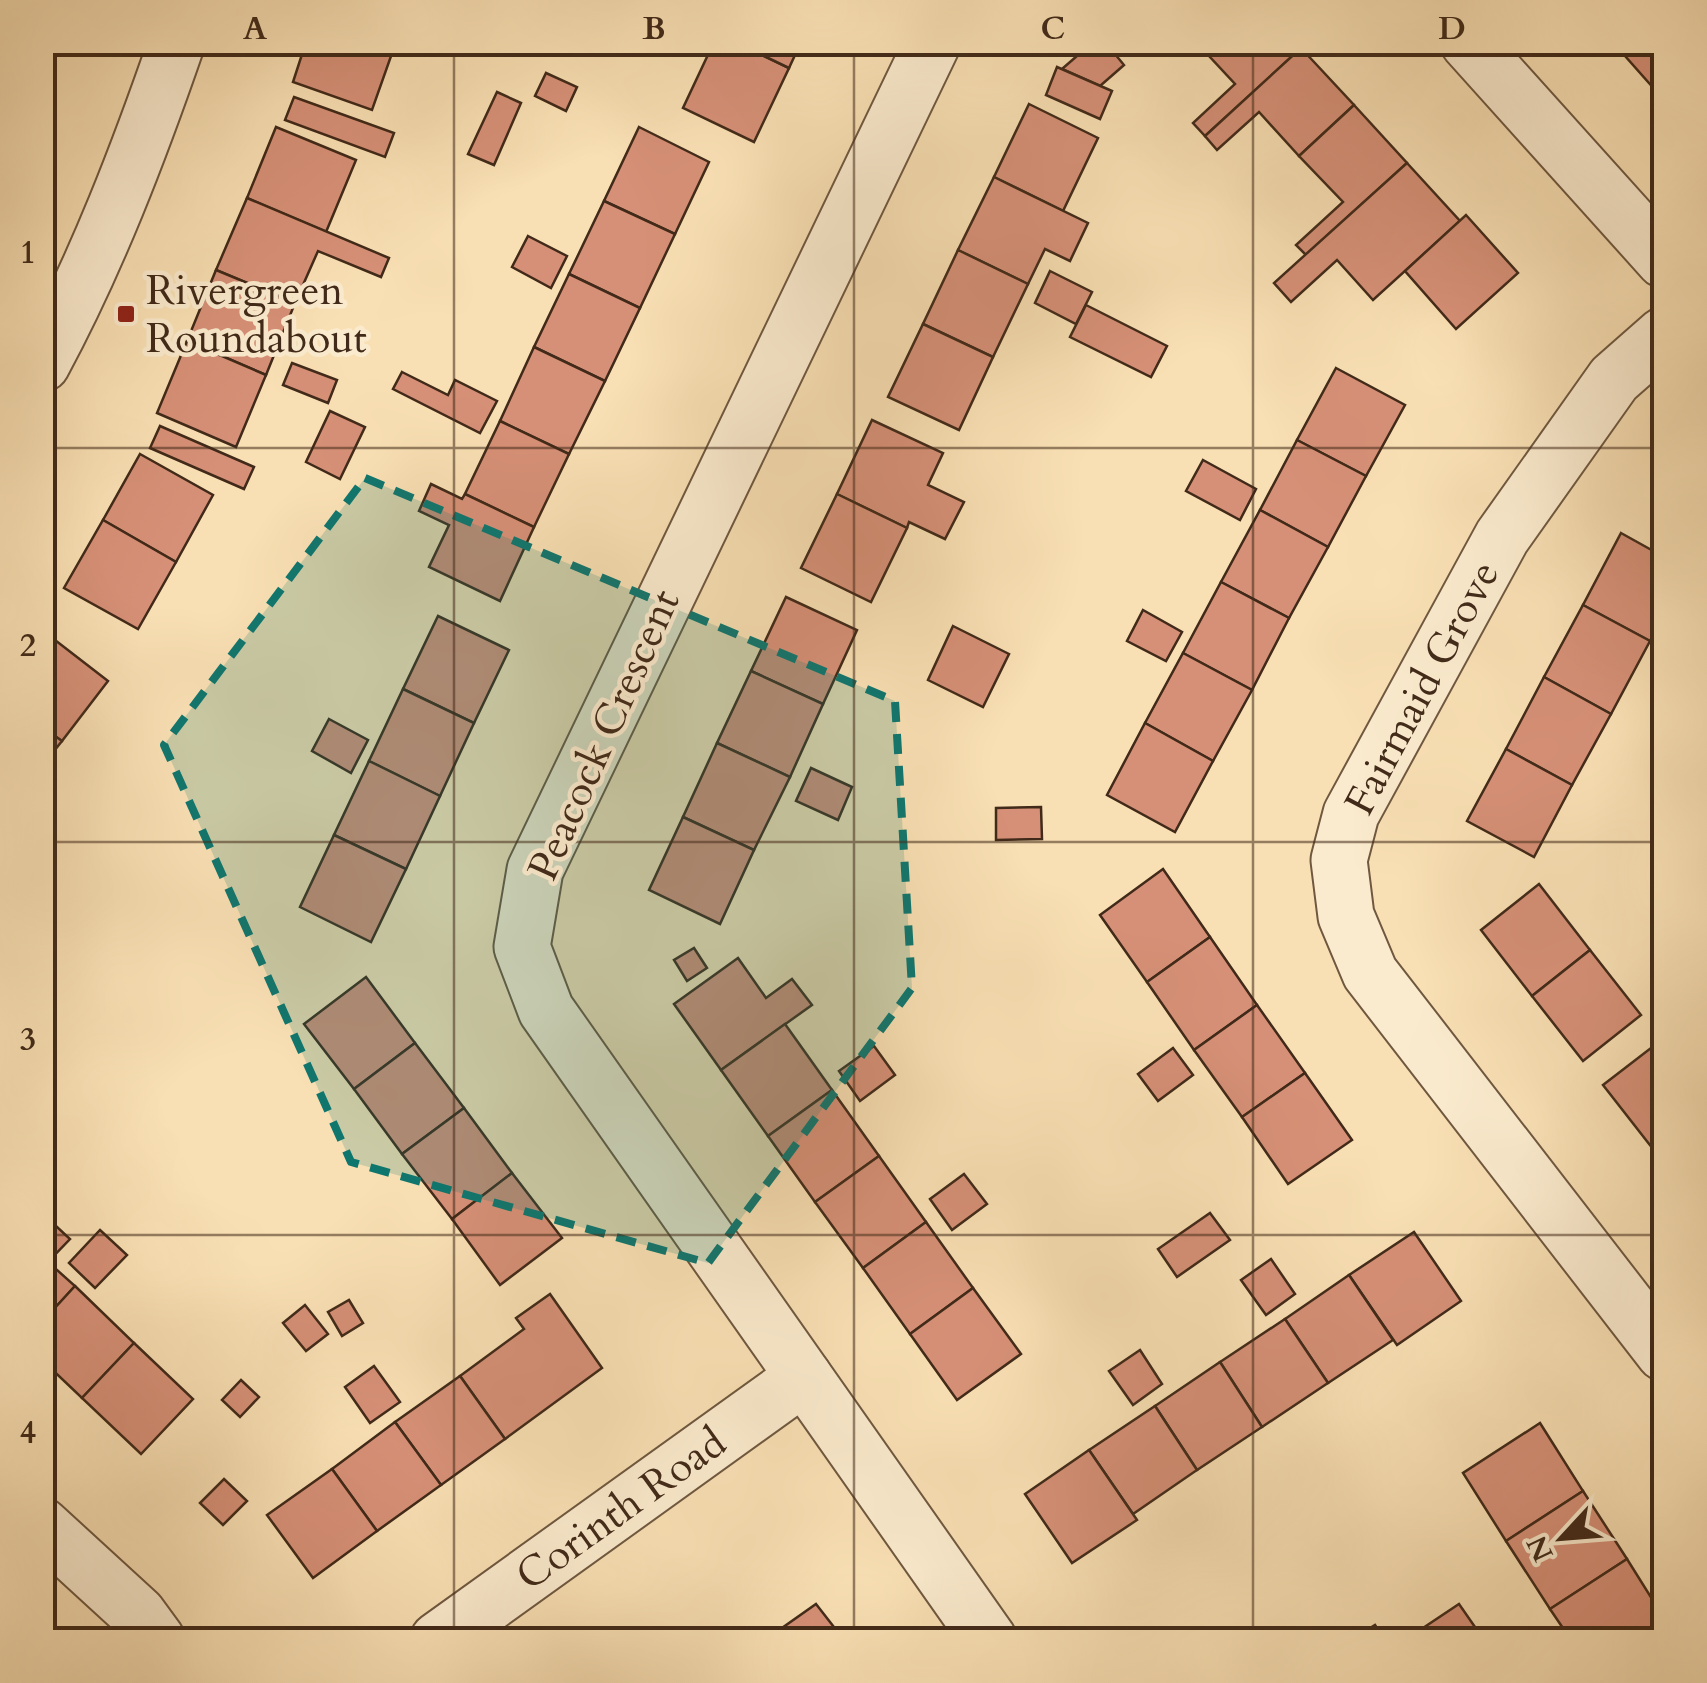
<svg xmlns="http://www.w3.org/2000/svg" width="1707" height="1683" viewBox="0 0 1707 1683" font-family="Cardo,serif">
<rect width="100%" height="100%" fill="#f9e0b4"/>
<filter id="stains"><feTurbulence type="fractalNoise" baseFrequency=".002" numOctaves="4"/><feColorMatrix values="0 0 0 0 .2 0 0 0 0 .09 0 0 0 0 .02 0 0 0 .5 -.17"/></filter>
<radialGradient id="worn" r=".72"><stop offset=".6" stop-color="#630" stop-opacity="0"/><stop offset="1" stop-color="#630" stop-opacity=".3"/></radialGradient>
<g fill="#d69077" stroke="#412a19" stroke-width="2.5">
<polygon points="306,42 396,42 372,110 293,82"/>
<polygon points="714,42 735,42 789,68 754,142 683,108"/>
<polygon points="735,42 801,42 789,68"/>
<polygon points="1093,42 1105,42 1124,65 1100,86 1062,69"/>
<polygon points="1196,42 1297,42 1301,48 1205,136 1193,123 1235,84"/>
<polygon points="1624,42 1664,42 1664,100 1618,48"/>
<polygon points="1301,48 1354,105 1299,156 1259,112 1217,150 1205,136"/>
<polygon points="1057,67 1112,91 1100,119 1046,95"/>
<polygon points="546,73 577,87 566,111 535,96"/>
<polygon points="497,92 521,103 494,165 468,154"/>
<polygon points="294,97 394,133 385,157 285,120"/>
<polygon points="1029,104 1098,138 1063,211 994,177"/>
<polygon points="1354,105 1407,163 1306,255 1296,245 1343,202 1299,156"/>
<polygon points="276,127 356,160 326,232 247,198"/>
<polygon points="639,127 709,162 675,234 604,201"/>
<polygon points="1407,163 1460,221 1373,300 1337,260 1291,302 1274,283"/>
<polygon points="994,177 1088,223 1070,261 1045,249 1028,284 958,250"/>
<polygon points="247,198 389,258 381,277 318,251 295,303 216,270"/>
<polygon points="604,201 675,234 640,308 569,274"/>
<polygon points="1466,215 1518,273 1456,329 1405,271"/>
<polygon points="528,236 567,256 551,288 512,267"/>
<polygon points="958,250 1028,284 993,357 923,324"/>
<polygon points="216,270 295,303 266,375 187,341"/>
<polygon points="1050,271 1092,292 1076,324 1035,303"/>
<polygon points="569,274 640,308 605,381 534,347"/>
<polygon points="1086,305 1167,346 1151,377 1070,337"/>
<polygon points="923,324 993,357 959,430 888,397"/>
<polygon points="187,341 266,375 236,447 157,413"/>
<polygon points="534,347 605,381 569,454 500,421"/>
<polygon points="292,363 337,380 328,403 283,385"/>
<polygon points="1336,368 1405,405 1366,476 1297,440"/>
<polygon points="402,372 448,395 455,380 497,401 480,433 393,389"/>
<polygon points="330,411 365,427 340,479 306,462"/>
<polygon points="872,420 943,453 928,485 964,502 945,539 909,522 907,528 837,494"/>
<polygon points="500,421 569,454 534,527 465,494"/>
<polygon points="160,426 254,467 244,489 150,448"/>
<polygon points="1297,440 1366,476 1328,547 1260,510"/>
<polygon points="140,454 213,495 176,562 103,520"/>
<polygon points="1203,460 1256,489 1240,520 1186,491"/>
<polygon points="431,484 462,499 465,494 534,527 500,601 429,567 449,525 419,511"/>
<polygon points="837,494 907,528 871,602 801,568"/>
<polygon points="1260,510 1328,547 1289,618 1221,582"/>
<polygon points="103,520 176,562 138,629 64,588"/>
<polygon points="1621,533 1664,557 1664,614 1650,641 1583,605"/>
<polygon points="1221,582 1289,618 1252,690 1183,653"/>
<polygon points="786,597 857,630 823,704 751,671"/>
<polygon points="1583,605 1650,641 1611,714 1544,677"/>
<polygon points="1143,610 1182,632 1166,661 1127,641"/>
<polygon points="438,616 509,650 474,723 403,689"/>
<polygon points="953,626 1009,654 983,707 928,680"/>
<polygon points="42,630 108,681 62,741 42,727"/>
<polygon points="1183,653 1252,690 1213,761 1145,723"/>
<polygon points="751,671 823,704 790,777 717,743"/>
<polygon points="1544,677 1611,714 1572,785 1506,749"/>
<polygon points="403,689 474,723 440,796 369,761"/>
<polygon points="329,719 368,740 351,773 312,751"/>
<polygon points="1145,723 1213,761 1175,832 1107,795"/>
<polygon points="42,727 62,741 42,766"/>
<polygon points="717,743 790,777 754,850 683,817"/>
<polygon points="1506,749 1572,785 1534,857 1467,821"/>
<polygon points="369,761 440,796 406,869 334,835"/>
<polygon points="811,768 852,787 838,820 796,801"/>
<polygon points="1041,807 1042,839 996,840 996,808"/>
<polygon points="683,817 754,850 720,924 649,890"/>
<polygon points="334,835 406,869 371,942 300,907"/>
<polygon points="1163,869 1210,937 1147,982 1100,915"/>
<polygon points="1539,884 1590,950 1532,996 1481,930"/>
<polygon points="1210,937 1257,1005 1194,1050 1147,982"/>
<polygon points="694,948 707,968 687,981 674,960"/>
<polygon points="1590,950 1641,1015 1583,1061 1532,996"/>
<polygon points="738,958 766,998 792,979 812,1005 721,1070 674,1004"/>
<polygon points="366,977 415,1043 354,1089 304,1024"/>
<polygon points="1257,1005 1305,1073 1242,1117 1194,1050"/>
<polygon points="785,1024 832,1090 768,1136 721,1070"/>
<polygon points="1664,1038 1664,1140 1653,1149 1603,1085"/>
<polygon points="415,1043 464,1108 402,1154 354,1089"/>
<polygon points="874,1046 895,1075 860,1101 839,1071"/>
<polygon points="1173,1048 1193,1075 1158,1101 1138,1074"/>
<polygon points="1305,1073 1352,1140 1288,1184 1242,1117"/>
<polygon points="832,1090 879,1156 815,1202 768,1136"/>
<polygon points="464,1108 512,1173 452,1219 402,1154"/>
<polygon points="1664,1140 1664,1164 1653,1149"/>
<polygon points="879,1156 926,1222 863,1268 815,1202"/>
<polygon points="512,1173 562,1238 500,1285 452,1219"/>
<polygon points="964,1174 987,1204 952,1230 930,1199"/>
<polygon points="42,1213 70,1239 48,1262 75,1286 42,1322"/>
<polygon points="1210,1213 1230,1240 1177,1277 1158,1249"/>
<polygon points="926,1222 973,1288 910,1334 863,1268"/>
<polygon points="100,1230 127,1255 95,1288 69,1263"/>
<polygon points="1414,1232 1461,1301 1397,1345 1349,1275"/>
<polygon points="1271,1259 1295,1294 1266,1315 1241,1280"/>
<polygon points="1349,1275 1393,1340 1328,1383 1285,1319"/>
<polygon points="75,1286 134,1343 82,1398 42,1360 42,1322"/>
<polygon points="973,1288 1021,1354 957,1400 910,1334"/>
<polygon points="550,1294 602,1368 505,1439 460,1376 524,1329 516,1318"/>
<polygon points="349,1300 363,1323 342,1336 328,1312"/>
<polygon points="305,1305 328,1334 306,1351 283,1323"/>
<polygon points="1285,1319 1328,1383 1262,1427 1220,1362"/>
<polygon points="134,1343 193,1399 141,1454 82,1398"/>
<polygon points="1140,1350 1162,1384 1133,1405 1109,1371"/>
<polygon points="1220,1362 1262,1427 1197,1470 1155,1406"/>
<polygon points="374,1366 400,1402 370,1423 345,1387"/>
<polygon points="460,1376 505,1439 441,1485 395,1422"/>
<polygon points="241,1380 259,1397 240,1417 222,1400"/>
<polygon points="1155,1406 1197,1470 1133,1514 1089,1450"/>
<polygon points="395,1422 441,1485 377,1531 332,1469"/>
<polygon points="1540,1423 1583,1491 1506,1541 1463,1473"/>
<polygon points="1089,1450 1137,1520 1072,1563 1025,1494"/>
<polygon points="332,1469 377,1531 313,1578 267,1515"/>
<polygon points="224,1479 247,1501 223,1525 200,1503"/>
<polygon points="1583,1491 1627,1559 1550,1609 1506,1541"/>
<polygon points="1627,1559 1664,1618 1664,1631 1650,1640 1571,1640 1550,1609"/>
<polygon points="816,1604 844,1640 765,1640"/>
<polygon points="1459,1604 1484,1640 1405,1640"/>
<polygon points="1375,1625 1385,1640 1351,1640"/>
<polygon points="649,1629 657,1640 633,1640"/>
</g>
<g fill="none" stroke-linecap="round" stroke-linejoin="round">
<defs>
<g id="minor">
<polyline points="933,42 535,870 522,947 546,1010 989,1640"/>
<polyline points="1468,42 1664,260"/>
<polyline points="1664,335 1614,379 1502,537 1351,814 1339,860 1346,916 1370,973 1664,1353"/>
<path d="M42,364C97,262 139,152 177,42"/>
<polyline points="42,1526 138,1614 157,1640"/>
<path id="s1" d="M438,1640L804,1377"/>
</g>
</defs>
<use href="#minor" stroke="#6f5840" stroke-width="59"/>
<use href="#minor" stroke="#fbebce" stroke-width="55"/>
</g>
<path fill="#0f766e" fill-opacity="0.2" stroke="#0f766e" stroke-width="8" stroke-dasharray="20 12" stroke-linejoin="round" d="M365,478L895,701L912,988L708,1263L351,1162L164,745Z"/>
<path fill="none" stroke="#412a19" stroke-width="2.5" stroke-opacity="0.55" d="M454,42V1640M854,42V1640M1253,42V1640M42,448H1664M42,842H1664M42,1235H1664"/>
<rect fill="#8f2418" stroke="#fbebce" stroke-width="4" x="116" y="304" width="20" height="20" rx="5"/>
<g text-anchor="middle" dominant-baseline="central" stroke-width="9" stroke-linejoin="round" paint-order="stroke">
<g font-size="42" fill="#412a19" stroke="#fbebce" text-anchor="start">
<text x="146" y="290">Rivergreen<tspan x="146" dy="48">Roundabout</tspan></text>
</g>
<g font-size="42" fill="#412a19" stroke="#fbebce">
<text transform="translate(1422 688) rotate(-62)">Fairmaid Grove</text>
<text transform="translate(604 735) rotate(-66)">Peacock Crescent</text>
<text stroke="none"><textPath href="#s1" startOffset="225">Corinth Road</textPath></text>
</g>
</g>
<rect width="1707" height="1683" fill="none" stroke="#f9e0b4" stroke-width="110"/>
<g transform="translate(1562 1538) rotate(244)" stroke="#fbebce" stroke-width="8" paint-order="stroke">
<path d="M0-8L18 38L0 25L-18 38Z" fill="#412a19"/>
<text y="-15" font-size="28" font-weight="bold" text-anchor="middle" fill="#412a19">N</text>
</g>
<rect x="55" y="55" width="1597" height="1573" fill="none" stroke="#412a19" stroke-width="4"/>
<g font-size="32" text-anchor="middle" font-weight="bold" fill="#412a19">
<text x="255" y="39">A</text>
<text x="654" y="39">B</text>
<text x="1053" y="39">C</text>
<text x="1452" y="39">D</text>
<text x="28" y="263">1</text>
<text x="28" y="656">2</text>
<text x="28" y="1050">3</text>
<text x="28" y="1443">4</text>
</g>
<rect width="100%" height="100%" filter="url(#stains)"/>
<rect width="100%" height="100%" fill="url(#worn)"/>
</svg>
